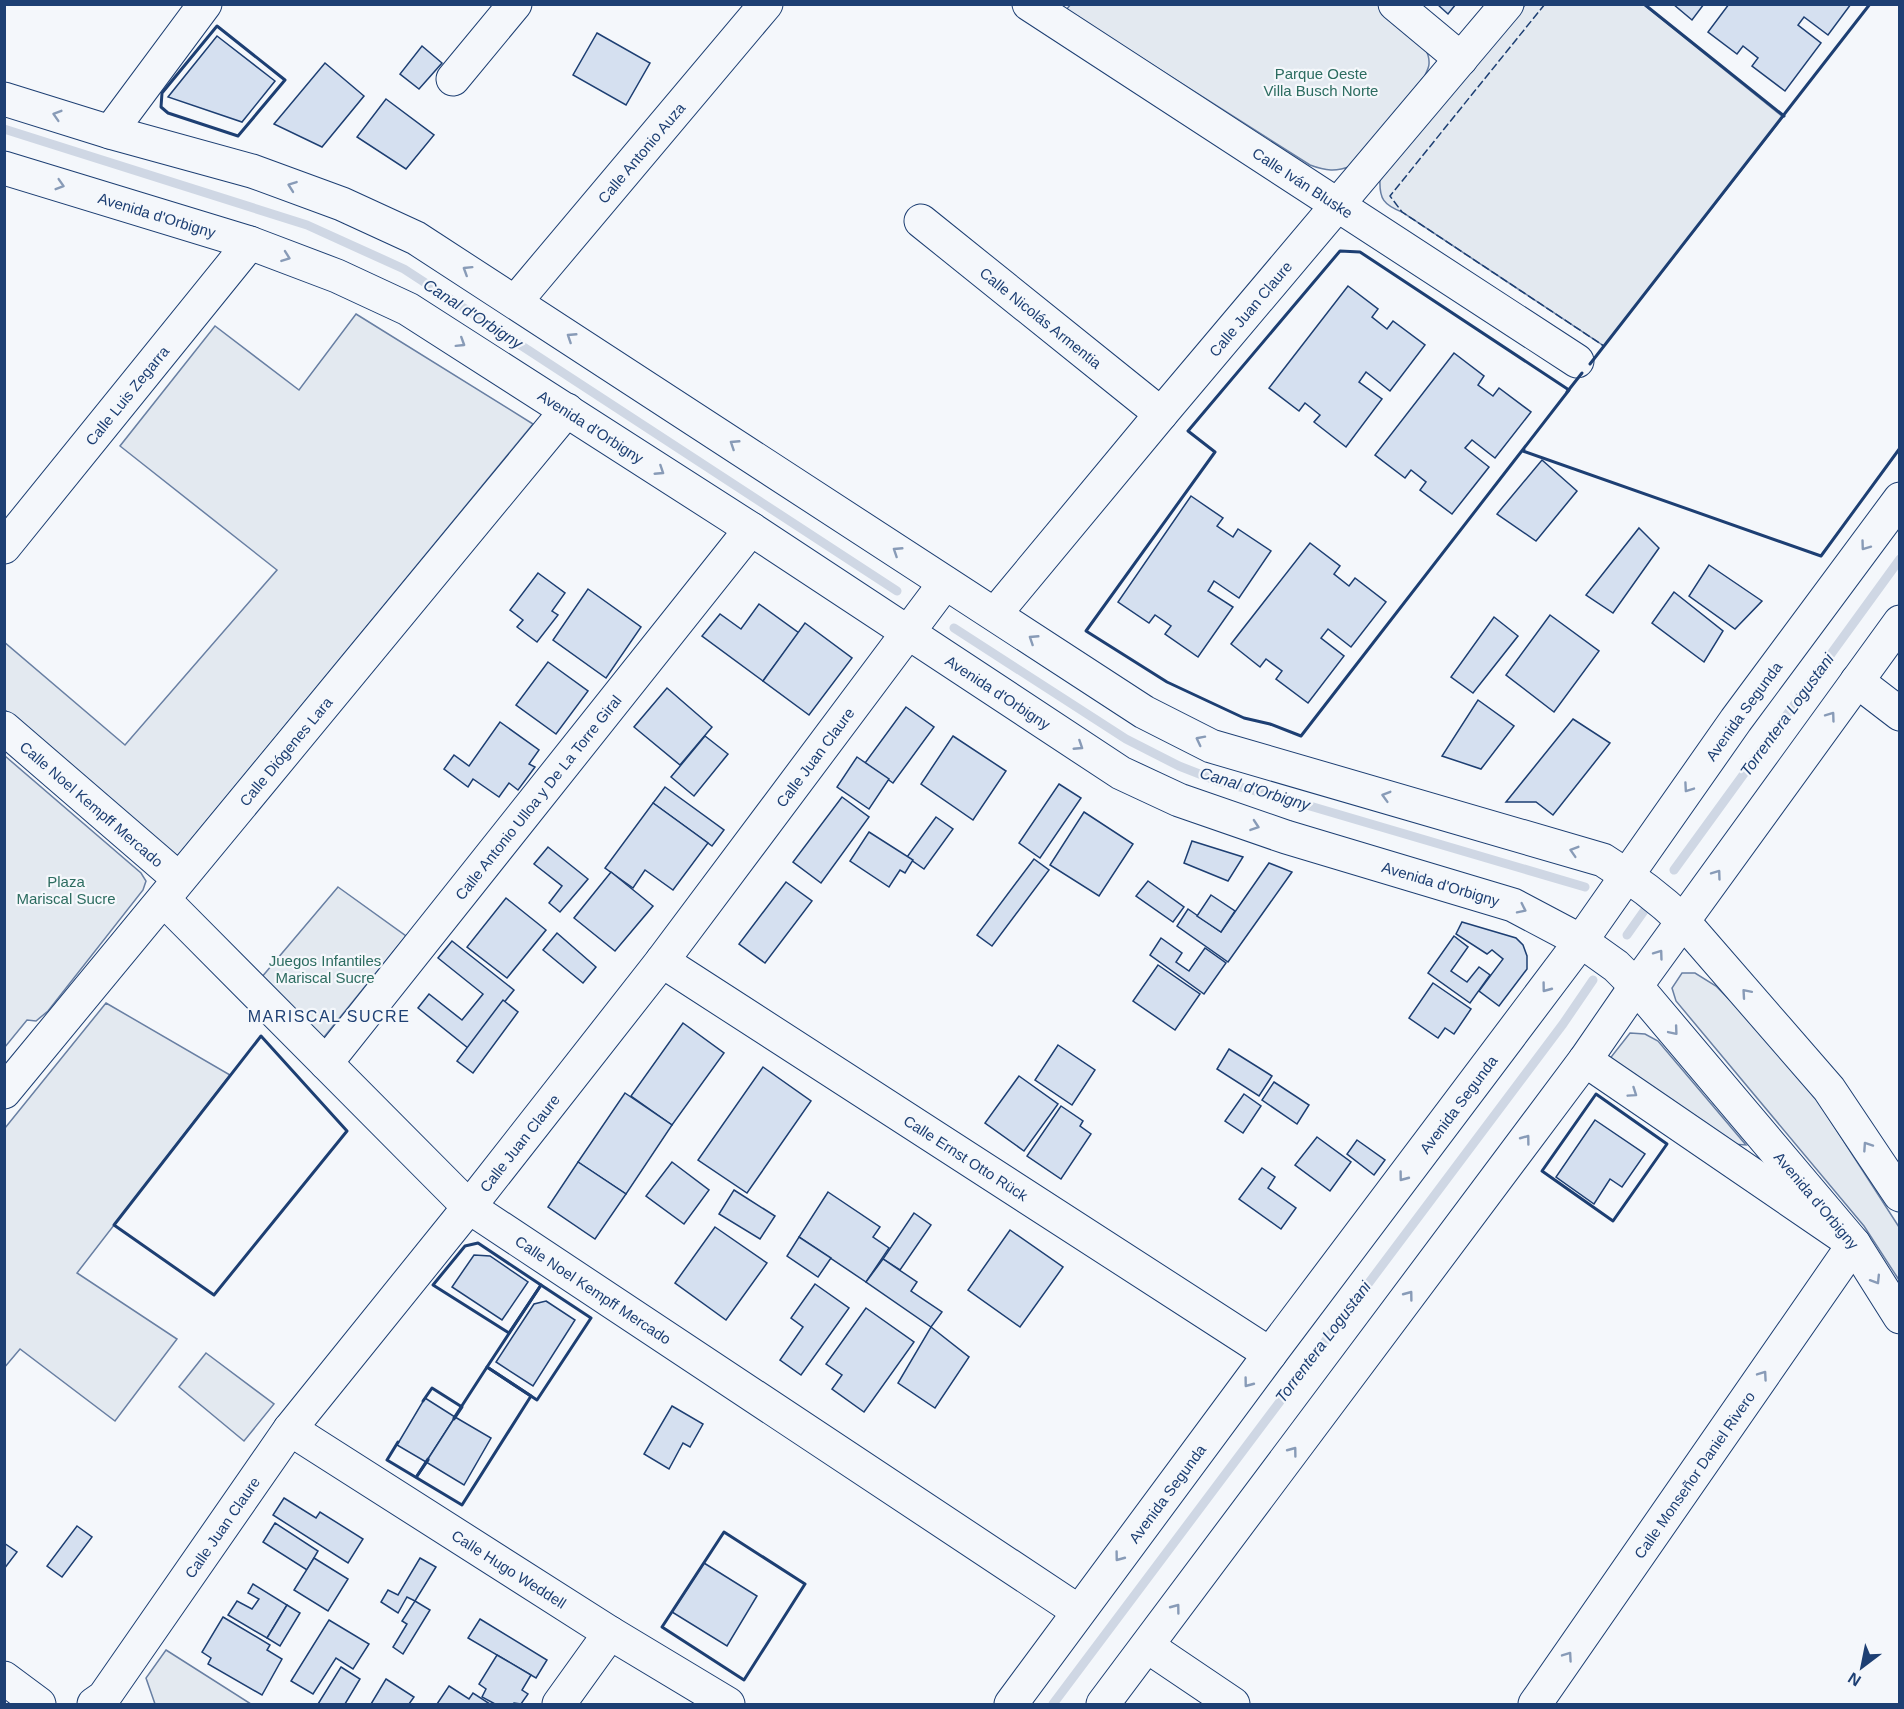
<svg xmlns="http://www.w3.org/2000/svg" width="1904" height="1709" viewBox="0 0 1904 1709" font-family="Helvetica,sans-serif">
<rect width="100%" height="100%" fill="#f4f7fb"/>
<g fill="#e3e9f0" stroke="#687fa3" stroke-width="1.5">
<path d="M1071,4L1378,5C1394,17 1431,41 1429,64C1429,68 1426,73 1424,77L1351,166C1336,172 1326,171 1310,165L1066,10Z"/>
<path d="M1525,5H1644L1783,117L1604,346L1402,212C1384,205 1379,199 1380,179Z"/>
<polygon points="356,314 533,424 176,858 5,710 4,642 125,745 277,570 120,446 215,326 299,390"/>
<polygon points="5,756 141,873 146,881 143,890 48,1011 36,1021 27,1020 5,1047"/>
<polygon points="338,887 406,936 320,1042 261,978"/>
<polygon points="1682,973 1695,973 1716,986 1763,1034 1814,1095 1899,1227 1899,1280 1864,1226 1676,1001 1672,988"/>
<polygon points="106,1003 230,1075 77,1273 177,1339 115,1421 20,1349 4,1368 5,1128"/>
<polygon points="1630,1033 1645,1034 1658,1041 1746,1145 1731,1144 1608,1061"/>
<polygon points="206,1353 274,1404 244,1441 179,1387"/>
<polygon points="166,1650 251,1704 155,1704 146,1678"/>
</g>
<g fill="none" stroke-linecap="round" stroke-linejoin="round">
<g stroke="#cfd7e4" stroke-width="9">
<polyline points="4,129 307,225 404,269 897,591"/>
<polyline points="954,628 1126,739 1179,766 1220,782 1276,796 1585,887"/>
<polyline points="1674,870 1900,559"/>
<polyline points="1627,935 1644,911"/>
<polyline points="1053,1704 1563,1024 1593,980"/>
</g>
</g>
<g fill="#d5e0f0" stroke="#1d3f73" stroke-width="1.5">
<polygon points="1437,4 1456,4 1448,14"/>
<polygon points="1673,4 1704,4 1692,20"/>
<polygon points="1729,4 1851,4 1828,35 1804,17 1798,25 1821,43 1785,91 1752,66 1758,58 1743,46 1737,54 1708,32"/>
<polygon points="597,33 650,63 626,105 573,75"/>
<polygon points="217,36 275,81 242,122 168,97"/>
<polygon points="422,46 442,63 419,89 400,74"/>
<polygon points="325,63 364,96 322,147 274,124"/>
<polygon points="386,99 434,135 406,169 357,137"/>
<polygon points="1348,286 1378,309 1372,317 1387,329 1393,321 1425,345 1390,391 1366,372 1359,382 1382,399 1346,447 1314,422 1320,415 1305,403 1299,411 1269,388"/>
<polygon points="1454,353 1484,376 1478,385 1493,396 1499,388 1531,412 1495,458 1472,440 1465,448 1489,467 1452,514 1420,490 1426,482 1411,470 1405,478 1375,455"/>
<polygon points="1542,460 1577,491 1536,541 1497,514"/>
<polygon points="1191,496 1223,518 1217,526 1233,537 1238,529 1271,551 1239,598 1214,581 1208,591 1233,607 1198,657 1165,634 1171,626 1155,615 1149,623 1118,602"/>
<polygon points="1639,528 1659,548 1613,613 1586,595"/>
<polygon points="1310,543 1340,566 1334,574 1349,586 1355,578 1386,602 1351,647 1328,629 1321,638 1344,656 1308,703 1276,679 1282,671 1266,659 1260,667 1231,644"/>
<polygon points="1709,565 1762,601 1735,629 1689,596"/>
<polygon points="538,573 565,593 552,611 558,615 537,642 517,627 523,620 510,610"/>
<polygon points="588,589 641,627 606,678 553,640"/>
<polygon points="1674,592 1723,631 1704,662 1652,623"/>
<polygon points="759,604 799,633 763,681 702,636 720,614 741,629"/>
<polygon points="1550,615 1599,651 1554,712 1506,675"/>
<polygon points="1494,617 1518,636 1473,693 1451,677"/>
<polygon points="805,623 852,658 809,715 763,681"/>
<polygon points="548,662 588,691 556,734 516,705"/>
<polygon points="667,688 712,727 680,765 634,727"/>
<polygon points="1478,700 1514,726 1481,769 1442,756"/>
<polygon points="906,707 934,727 893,783 865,763"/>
<polygon points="1573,719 1610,743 1553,815 1536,802 1506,802"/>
<polygon points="500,722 539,750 529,764 535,767 518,790 509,783 499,797 473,779 468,787 444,769 454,755 469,766"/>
<polygon points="705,736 728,754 694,796 671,777"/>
<polygon points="953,736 1006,771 973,820 921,784"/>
<polygon points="857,757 889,779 869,809 837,787"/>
<polygon points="1059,784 1081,798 1040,858 1019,843"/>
<polygon points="665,787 724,830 712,846 653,803"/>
<polygon points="842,797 869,817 821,883 793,862"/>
<polygon points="653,803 708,843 673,890 645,870 633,888 605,868"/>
<polygon points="1084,812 1133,844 1099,896 1050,865"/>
<polygon points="936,817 953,829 924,869 907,857"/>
<polygon points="869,832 913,860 905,873 900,870 889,887 850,861"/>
<polygon points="1192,841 1243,857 1228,881 1184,863"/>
<polygon points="548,847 588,879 560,912 549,903 562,886 534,864"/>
<polygon points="1034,859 1049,870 992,946 977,935"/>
<polygon points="1269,863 1292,872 1228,962 1177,926 1188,909 1221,932"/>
<polygon points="611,872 653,906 615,951 574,918"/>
<polygon points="1148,881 1184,907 1173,922 1136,896"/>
<polygon points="786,882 812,901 765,963 739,944"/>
<polygon points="1211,895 1235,911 1221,932 1197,916"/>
<polygon points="506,898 546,930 507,978 467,947"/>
<polygon points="1462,922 1516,938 1523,945 1527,956 1527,969 1499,1006 1479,991 1503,959 1492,950 1487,954 1456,934"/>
<polygon points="557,933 596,967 583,983 543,950"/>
<polygon points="1454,936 1468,947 1451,971 1467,982 1479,967 1490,975 1470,1003 1428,973"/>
<polygon points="1161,938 1182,953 1176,962 1189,971 1205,948 1226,963 1204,994 1150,955"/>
<polygon points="452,941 514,990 468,1048 418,1008 429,994 462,1020 483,994 438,958"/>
<polygon points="1158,965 1200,994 1175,1030 1133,1001"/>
<polygon points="1433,983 1471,1009 1454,1034 1445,1028 1438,1038 1409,1018"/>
<polygon points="503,1000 518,1012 473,1073 457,1061"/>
<polygon points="683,1023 724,1053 672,1125 631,1096"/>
<polygon points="1058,1045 1095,1070 1072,1105 1035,1080"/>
<polygon points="1229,1049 1272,1076 1259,1096 1217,1069"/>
<polygon points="763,1067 811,1101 747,1193 698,1160"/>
<polygon points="1019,1076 1058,1104 1024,1151 985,1123"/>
<polygon points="1274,1082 1309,1105 1297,1124 1262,1100"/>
<polygon points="625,1093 672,1125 626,1194 578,1162"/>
<polygon points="1244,1094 1261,1106 1243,1133 1225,1121"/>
<polygon points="1061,1106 1083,1121 1080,1126 1091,1134 1061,1179 1027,1156"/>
<polygon points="1595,1120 1645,1154 1622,1187 1610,1179 1594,1204 1556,1177"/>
<polygon points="1317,1137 1351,1162 1330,1191 1295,1165"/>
<polygon points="1357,1140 1385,1160 1374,1175 1347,1154"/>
<polygon points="578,1162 626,1194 595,1239 548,1207"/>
<polygon points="672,1162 709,1190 684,1224 646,1196"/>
<polygon points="1262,1168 1275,1177 1268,1188 1296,1208 1281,1229 1239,1199"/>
<polygon points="734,1190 775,1216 760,1239 719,1214"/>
<polygon points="828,1192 880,1227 873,1237 889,1248 866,1282 799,1237"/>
<polygon points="914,1213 931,1225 900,1270 883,1259"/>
<polygon points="715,1227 767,1263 726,1320 675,1283"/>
<polygon points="1010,1230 1063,1267 1020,1327 968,1290"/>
<polygon points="799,1237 831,1258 818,1277 787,1256"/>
<polygon points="474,1255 490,1256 528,1282 502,1320 452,1287"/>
<polygon points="883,1259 917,1282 911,1291 942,1312 931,1327 866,1282"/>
<polygon points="815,1284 849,1308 801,1375 780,1360 803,1327 791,1318"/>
<polygon points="546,1301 575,1320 533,1386 496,1362 534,1304"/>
<polygon points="866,1308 914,1342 864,1412 832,1389 842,1375 826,1364"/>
<polygon points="931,1327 969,1357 935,1408 898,1383"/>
<polygon points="425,1398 455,1417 426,1462 397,1445"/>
<polygon points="672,1406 703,1424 690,1447 683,1443 669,1469 644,1454"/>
<polygon points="455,1417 491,1438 464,1485 426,1462"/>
<polygon points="284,1498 316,1518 320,1512 363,1539 348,1563 273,1515"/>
<polygon points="275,1523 318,1551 307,1570 263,1542"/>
<polygon points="77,1526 92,1537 62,1577 47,1566"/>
<polygon points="4,1543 17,1552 4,1569"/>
<polygon points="314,1558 348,1579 328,1611 294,1590"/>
<polygon points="420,1558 436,1567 415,1601 407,1597 398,1613 381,1602 388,1590 398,1595"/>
<polygon points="704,1563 757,1596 727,1646 672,1612"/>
<polygon points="253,1584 287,1605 267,1638 228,1615 237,1601 252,1609 259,1599 248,1593"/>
<polygon points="415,1601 430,1610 403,1654 393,1647 407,1624 402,1621"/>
<polygon points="287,1605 300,1613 280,1646 267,1638"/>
<polygon points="223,1617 270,1645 267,1650 282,1659 262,1695 208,1664 211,1658 202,1652"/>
<polygon points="480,1619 547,1660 536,1678 468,1638"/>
<polygon points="329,1620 369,1644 353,1669 336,1658 313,1694 291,1681"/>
<polygon points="497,1655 531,1675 522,1690 528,1694 521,1704 514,1703 513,1704 495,1704 482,1697 486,1689 479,1684"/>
<polygon points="341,1667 360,1679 345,1704 318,1704"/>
<polygon points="386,1679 414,1697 409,1704 371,1704"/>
<polygon points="449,1686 469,1699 473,1693 490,1704 437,1704"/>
</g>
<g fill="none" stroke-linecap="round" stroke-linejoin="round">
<defs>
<g id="minor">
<path id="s1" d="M1029,4L1577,361"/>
<polyline points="1395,4 1461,59"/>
<polyline points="453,79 515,4"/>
<polyline points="110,132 205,4"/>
<path id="s2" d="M921,221L1161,414"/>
<path id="s3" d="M516,301L766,4"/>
<path id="s4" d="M4,547L250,243"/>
<path id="s5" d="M995,614L1161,414L1507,4"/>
<polyline points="1857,681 1900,714"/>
<path id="s6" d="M4,728L179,879"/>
<path id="s7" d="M164,900L469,1207L1078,1611"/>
<path id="s8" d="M662,961L1270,1354"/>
<path id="s9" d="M326,1063L751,529"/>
<path id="s10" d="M4,1092L567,410"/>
<path id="s11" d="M290,1429L610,1633L728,1704"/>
<polyline points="1147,1646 1233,1704"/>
<polyline points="4,1678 39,1704"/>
<path id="s12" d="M94,1704L104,1697L290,1429L469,1207L662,961L945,583"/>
<polyline points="559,1704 610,1633"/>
<path id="s13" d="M1535,1704L1854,1244L1585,1060"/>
</g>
<g id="major">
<path d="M4,99L110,132L252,171L342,204L416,238L1144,712L1211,746L1603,860C1632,878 1658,897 1683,921L1829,1089L1900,1195"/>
<path id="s14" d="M4,168L250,243L337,276L408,309L751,529L1121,773L1179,800L1286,837L1513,905L1581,941L1616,966L1636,986L1854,1244L1900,1317"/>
<path id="s15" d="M1011,1704L1270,1354L1581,941L1736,720L1900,499"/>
<polyline points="1103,1704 1585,1060 1636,986 1900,622"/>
</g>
</defs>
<use href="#minor" stroke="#1d3f73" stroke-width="35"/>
<use href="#major" stroke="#1d3f73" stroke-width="35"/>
<use href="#minor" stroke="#f4f7fb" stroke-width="33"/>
<use href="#major" stroke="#f4f7fb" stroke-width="33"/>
<polyline stroke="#1d3f73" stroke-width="1.5" stroke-dasharray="8 3" stroke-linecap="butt" points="1545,4 1390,196 1402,212 1604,346"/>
<g stroke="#1d3f73" stroke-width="3">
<polyline points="1644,4 1784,116"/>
<polygon points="217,26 285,80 238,136 168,113 161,107 162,93"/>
<polygon points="1340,251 1360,252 1569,390 1301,736 1270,724 1244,718 1167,682 1086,631 1215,452 1188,431"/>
<polyline points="1590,364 1870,4"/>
<polyline points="1567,392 1582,373"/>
<polyline points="1524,450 1523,451 1821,556 1900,448"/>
<polygon points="261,1036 347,1131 214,1295 114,1225"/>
<polygon points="1596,1094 1667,1144 1613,1221 1542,1171"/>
<polygon points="478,1243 541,1285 509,1333 433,1285 465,1246"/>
<polygon points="541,1285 591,1318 537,1400 487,1367"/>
<polyline points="423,1401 432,1388 462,1407 454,1419"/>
<polyline points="398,1442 387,1460 462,1505 531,1396 487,1367 454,1418"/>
<polyline points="417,1476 428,1459"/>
<polyline points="417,1476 428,1460"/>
<polygon points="724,1532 805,1584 744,1680 662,1627"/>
</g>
</g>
<defs><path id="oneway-chevron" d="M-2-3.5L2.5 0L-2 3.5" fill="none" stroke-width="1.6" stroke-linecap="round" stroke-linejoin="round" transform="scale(1.5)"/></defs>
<g stroke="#889bb7">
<use href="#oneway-chevron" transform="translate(57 115) rotate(-163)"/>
<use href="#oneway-chevron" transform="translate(60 185) rotate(17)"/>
<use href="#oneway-chevron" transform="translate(292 186) rotate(-160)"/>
<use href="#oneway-chevron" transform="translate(286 257) rotate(20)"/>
<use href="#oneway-chevron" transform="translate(467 270) rotate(-148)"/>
<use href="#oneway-chevron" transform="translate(571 337) rotate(-147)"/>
<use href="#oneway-chevron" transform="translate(461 343) rotate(32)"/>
<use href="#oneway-chevron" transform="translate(734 444) rotate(-147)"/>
<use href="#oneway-chevron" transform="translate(660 471) rotate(33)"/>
<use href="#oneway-chevron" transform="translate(1865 546) rotate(126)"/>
<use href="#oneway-chevron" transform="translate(897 551) rotate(-147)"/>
<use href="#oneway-chevron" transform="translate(1033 639) rotate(-147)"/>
<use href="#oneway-chevron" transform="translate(1831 716) rotate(-54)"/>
<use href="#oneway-chevron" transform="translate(1200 740) rotate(-153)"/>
<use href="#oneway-chevron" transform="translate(1079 746) rotate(33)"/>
<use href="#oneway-chevron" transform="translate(1688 788) rotate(125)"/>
<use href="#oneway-chevron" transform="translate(1386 796) rotate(-164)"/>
<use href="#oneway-chevron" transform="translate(1255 826) rotate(19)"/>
<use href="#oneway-chevron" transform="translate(1574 851) rotate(-163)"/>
<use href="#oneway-chevron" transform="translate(1717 874) rotate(-54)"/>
<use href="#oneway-chevron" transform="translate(1522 909) rotate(26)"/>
<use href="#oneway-chevron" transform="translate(1659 954) rotate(-54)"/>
<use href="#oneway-chevron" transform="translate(1546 988) rotate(127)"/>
<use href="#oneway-chevron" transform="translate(1746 993) rotate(-131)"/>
<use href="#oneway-chevron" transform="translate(1674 1031) rotate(50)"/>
<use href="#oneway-chevron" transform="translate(1633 1093) rotate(34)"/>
<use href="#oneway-chevron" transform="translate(1526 1139) rotate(-53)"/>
<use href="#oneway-chevron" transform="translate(1867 1146) rotate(-124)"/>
<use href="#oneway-chevron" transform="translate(1403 1177) rotate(127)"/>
<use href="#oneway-chevron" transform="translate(1876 1280) rotate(58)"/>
<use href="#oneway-chevron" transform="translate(1409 1295) rotate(-53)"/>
<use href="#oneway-chevron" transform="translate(1763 1375) rotate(-55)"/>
<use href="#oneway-chevron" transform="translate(1248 1383) rotate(127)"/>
<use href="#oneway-chevron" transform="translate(1293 1451) rotate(-53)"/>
<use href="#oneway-chevron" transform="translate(1119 1557) rotate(127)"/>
<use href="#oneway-chevron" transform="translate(1176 1608) rotate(-53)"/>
<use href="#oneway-chevron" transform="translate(1568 1656) rotate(-55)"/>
</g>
<g text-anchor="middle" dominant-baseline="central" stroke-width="4.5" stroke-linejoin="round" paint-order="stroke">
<g font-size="15" fill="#2c6c60" stroke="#f4f7fb">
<text x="1321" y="73">Parque Oeste<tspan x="1321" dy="17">Villa Busch Norte</tspan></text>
<text x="66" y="881">Plaza<tspan x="66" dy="17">Mariscal Sucre</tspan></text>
<text x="325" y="960">Juegos Infantiles<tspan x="325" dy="17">Mariscal Sucre</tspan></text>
</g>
<g font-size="15" fill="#1d3f73" stroke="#f4f7fb">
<text stroke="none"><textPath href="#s3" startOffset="194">Calle Antonio Auza</textPath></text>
<text stroke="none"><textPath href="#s1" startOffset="327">Calle Iván Bluske</textPath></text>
<text stroke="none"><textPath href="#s14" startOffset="160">Avenida d'Orbigny</textPath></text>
<text stroke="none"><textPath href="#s5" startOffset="398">Calle Juan Claure</textPath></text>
<text stroke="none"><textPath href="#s2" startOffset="154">Calle Nicolás Armentia</textPath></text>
<text stroke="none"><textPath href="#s4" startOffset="195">Calle Luis Zegarra</textPath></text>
<text stroke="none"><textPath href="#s14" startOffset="646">Avenida d'Orbigny</textPath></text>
<text stroke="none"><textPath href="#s14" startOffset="1132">Avenida d'Orbigny</textPath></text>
<text stroke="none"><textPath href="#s15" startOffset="1234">Avenida Segunda</textPath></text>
<text stroke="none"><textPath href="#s10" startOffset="442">Calle Diógenes Lara</textPath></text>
<text stroke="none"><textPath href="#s12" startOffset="1191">Calle Juan Claure</textPath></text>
<text stroke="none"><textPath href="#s9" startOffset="340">Calle Antonio Ulloa y De La Torre Giral</textPath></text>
<text stroke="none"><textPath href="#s6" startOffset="116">Calle Noel Kempff Mercado</textPath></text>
<text stroke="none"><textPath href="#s14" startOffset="1618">Avenida d'Orbigny</textPath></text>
<text stroke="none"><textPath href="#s15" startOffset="748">Avenida Segunda</textPath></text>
<text stroke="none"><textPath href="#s12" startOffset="705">Calle Juan Claure</textPath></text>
<text stroke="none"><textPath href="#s8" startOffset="362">Calle Ernst Otto Rück</textPath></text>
<text stroke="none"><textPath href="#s14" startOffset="2122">Avenida d'Orbigny</textPath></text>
<text stroke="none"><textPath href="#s7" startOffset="582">Calle Noel Kempff Mercado</textPath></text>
<text stroke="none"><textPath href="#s13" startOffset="279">Calle Monseñor Daniel Rivero</textPath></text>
<text stroke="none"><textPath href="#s15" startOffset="262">Avenida Segunda</textPath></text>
<text stroke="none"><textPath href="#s12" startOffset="219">Calle Juan Claure</textPath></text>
<text stroke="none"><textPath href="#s11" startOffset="260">Calle Hugo Weddell</textPath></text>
</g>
<g font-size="16" font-style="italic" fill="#1d3f73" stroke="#f4f7fb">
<text transform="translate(473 314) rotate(33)">Canal d'Orbigny</text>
<text transform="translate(1787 715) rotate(-54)">Torrentera Logustani</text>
<text transform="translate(1255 789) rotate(17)">Canal d'Orbigny</text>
<text transform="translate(1323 1342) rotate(-53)">Torrentera Logustani</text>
</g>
<g font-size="16" letter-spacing="1.5" fill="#1d3f73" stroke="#f4f7fb">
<text x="329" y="1016">MARISCAL SUCRE</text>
</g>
</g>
<rect width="1904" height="1709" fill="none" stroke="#1d3f73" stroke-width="12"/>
<g transform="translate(1862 1667) rotate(212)" stroke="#f4f7fb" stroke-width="4.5" paint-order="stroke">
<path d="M0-4.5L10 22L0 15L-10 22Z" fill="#1d3f73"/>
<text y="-9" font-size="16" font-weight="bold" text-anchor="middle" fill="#1d3f73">N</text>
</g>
</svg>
